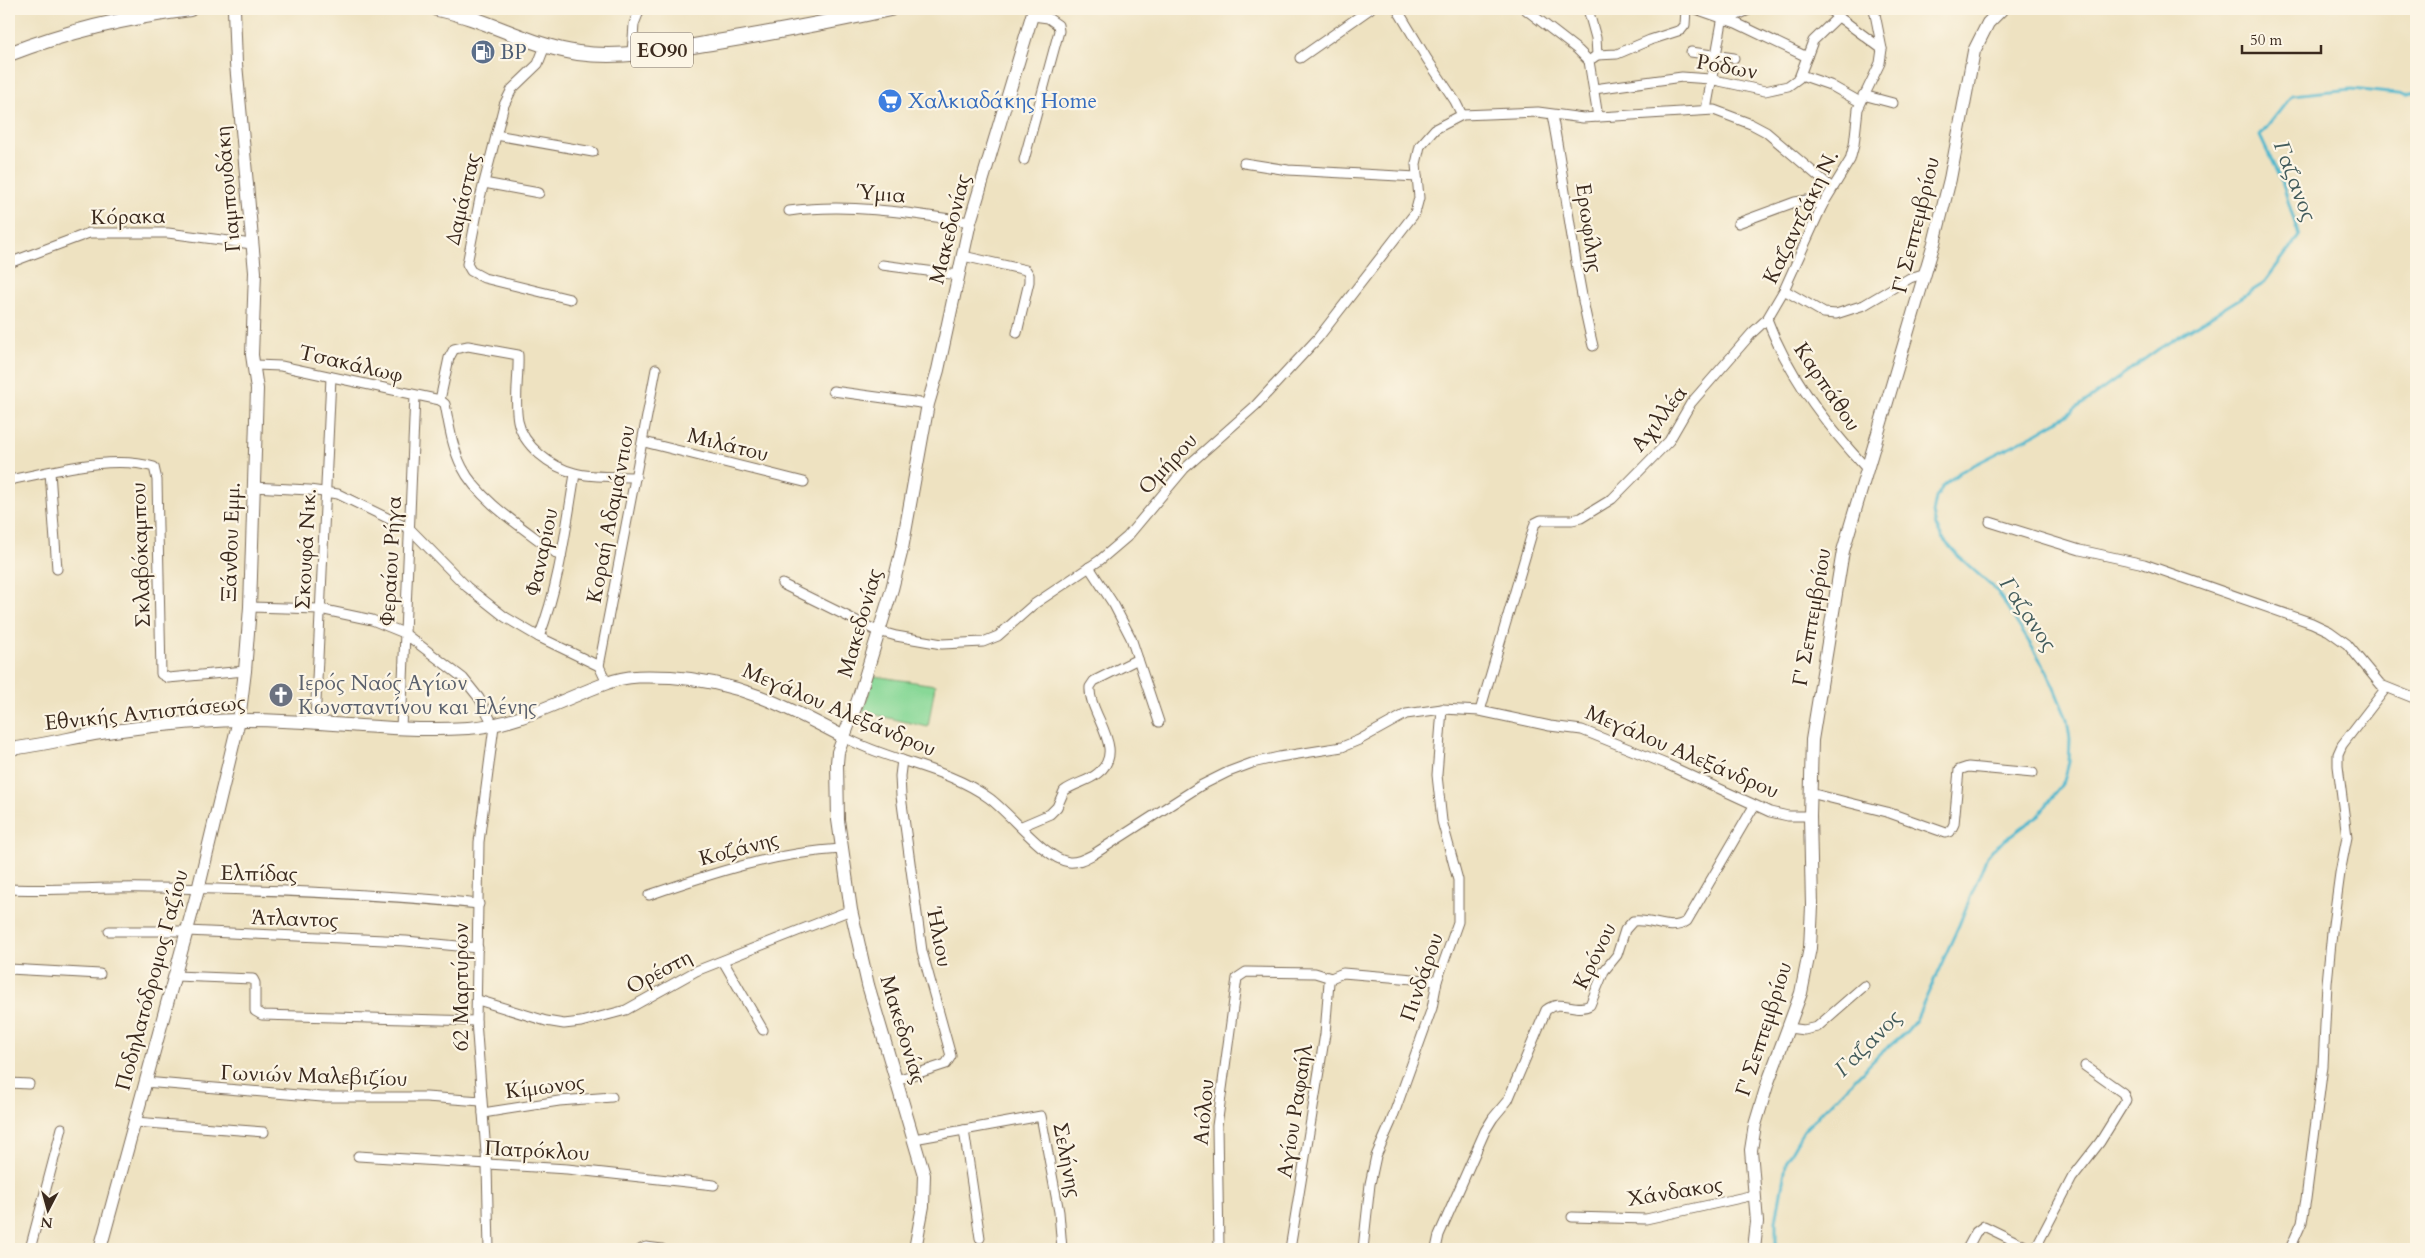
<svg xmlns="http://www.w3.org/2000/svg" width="2425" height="1258" viewBox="0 0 2425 1258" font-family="Cardo,serif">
<rect width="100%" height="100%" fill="#fcf5e5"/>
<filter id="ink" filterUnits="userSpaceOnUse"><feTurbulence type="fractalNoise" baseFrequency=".02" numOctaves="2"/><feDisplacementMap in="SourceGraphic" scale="10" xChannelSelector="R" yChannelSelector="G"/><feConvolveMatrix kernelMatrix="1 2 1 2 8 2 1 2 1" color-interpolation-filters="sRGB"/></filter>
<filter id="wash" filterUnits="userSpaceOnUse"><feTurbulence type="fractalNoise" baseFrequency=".0096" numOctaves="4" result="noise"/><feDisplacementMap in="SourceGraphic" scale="20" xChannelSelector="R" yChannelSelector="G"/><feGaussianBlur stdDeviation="1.12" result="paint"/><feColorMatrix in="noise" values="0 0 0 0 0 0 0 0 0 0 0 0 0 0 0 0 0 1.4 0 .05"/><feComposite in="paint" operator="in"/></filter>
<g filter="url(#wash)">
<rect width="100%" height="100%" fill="#eee2c1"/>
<polygon fill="#88d897" stroke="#62815a" points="874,676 935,685 928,727 863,712"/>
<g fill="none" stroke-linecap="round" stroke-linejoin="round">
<polyline stroke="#51b8ce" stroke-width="3" points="1776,1249 1776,1221 1787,1159 1804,1130 1880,1054 1906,1032 1916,1020 1959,925 1987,856 1993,849 2040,814 2064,781 2069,762 2070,739 2067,719 2047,671 1997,591 1958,556 1942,538 1936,526 1933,513 1936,498 1943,486 1960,472 2037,433 2064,417 2160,348 2263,284 2299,236 2283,185 2260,136 2292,95 2352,89 2407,95 2416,91"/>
</g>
</g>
<g filter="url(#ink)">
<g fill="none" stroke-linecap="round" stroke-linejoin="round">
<defs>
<g id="street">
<polyline points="1397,9 1427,59 1455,101 1462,115"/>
<polyline points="1525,9 1578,50 1589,61 1598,117"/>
<polyline points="1588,9 1596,38 1597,55 1593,58"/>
<polyline points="1696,9 1736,23 1807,57"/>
<polyline points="1874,9 1882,49"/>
<polyline points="1986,9 1995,15"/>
<polyline points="545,46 538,64 512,89 504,105 480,198 467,264 471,271 484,278 570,299"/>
<polyline points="1691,52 1734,58"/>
<polyline points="632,53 634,24 640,9"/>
<polyline points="1597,55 1617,54 1650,40 1681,30 1685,25 1686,9"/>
<polyline points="1300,58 1370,9"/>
<polyline points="1801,75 1830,85 1860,102"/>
<polyline points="1594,89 1682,77 1710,79 1765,91 1788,86 1799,78 1813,41 1838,17"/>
<polyline points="1863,95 1893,103"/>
<polyline points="1706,110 1722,22 1751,9"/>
<path d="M1552,115C1567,192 1574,270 1593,346"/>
<polyline points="496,135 593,152"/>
<polyline points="1024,160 1059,31 1058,25 1048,18 1033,16"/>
<polyline points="1244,163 1288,170 1417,177"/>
<polyline points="484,183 539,193"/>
<path d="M789,211C850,203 910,213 970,222"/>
<polyline points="1738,223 1795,202 1807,200 1822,206"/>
<polyline points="963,256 1026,270 1029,275 1029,282 1017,333"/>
<polyline points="9,263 89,233 168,233 252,244"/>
<polyline points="882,265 958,275"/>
<polyline points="1784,290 1824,313 1836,314 1864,305 1910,278 1926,273"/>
<path d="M1767,319C1788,375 1827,426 1867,469"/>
<polyline points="255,365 281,366 440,400"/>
<polyline points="833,391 928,404"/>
<path d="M440,400L449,358L454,349L468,346L518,355C519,376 514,400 518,421C523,446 551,467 575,473C592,478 619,476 636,477"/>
<path d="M440,400L445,404C449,425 452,447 462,467C479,502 530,532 561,557"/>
<polyline points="644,442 804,482"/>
<polyline points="50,472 57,569"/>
<path d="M9,480C52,472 111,454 154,467L157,480L161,674L168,678L245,671"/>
<polyline points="253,487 309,490 338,494 410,529 467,587 505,617 539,637 599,666 607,683"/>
<polyline points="1990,522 2080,550 2144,564 2312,623 2329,631 2347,644 2381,685 2416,699"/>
<polyline points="1089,567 1114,605 1131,638 1159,722"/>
<polyline points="782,584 875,630 896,636 942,644 983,642 998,636 1033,605 1100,560 1127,537 1184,469 1255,406 1318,338 1415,213 1419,198 1416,164 1420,146 1435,129 1462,115 1538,112 1583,118 1714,110 1751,124 1766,132 1832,188"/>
<polyline points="250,607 320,609 372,620 404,633 463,678 479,698 494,726 479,842 476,1021 487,1166 489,1249"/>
<path d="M539,637C559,586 566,528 575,474"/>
<polyline points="599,666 656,369"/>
<polyline points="1480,711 1535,523 1541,520 1572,520 1581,518 1612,499 1669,441 1691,403 1752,333 1767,319 1784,290 1822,206 1850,160 1854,145 1858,109 1880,63 1882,49 1828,9"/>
<polyline points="315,723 331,377"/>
<polyline points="401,728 415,396"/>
<path d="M844,737C890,762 946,767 989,798C1010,813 1046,860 1069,862C1078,863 1086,858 1094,854L1200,786L1228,772L1252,763L1279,757L1342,747L1359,740L1406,714L1442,709L1480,711L1550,726L1582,730L1666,764L1770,812L1788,816H1810"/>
<polyline points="1810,793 1887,812 1946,833 1950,832 1954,824 1959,770 1968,767 2033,773"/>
<path d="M1022,826L1050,814L1057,807L1064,791C1074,783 1088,782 1098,773C1128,750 1088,714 1090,687L1094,681L1138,659"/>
<path d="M9,889C56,891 102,887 149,888C259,889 369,893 479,904"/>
<path d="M649,895C713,873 773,853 841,849"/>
<polyline points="109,931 187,931 406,941 478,948"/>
<polyline points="723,961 763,1030"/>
<polyline points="9,969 100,974"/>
<polyline points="175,976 253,979 255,983 255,1011 262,1015 476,1021"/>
<polyline points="1331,978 1343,973 1437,981"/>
<polyline points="478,1000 546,1021 564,1024 581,1022 626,1010 696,971 851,910"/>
<polyline points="1789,1028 1804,1030 1817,1027 1864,986"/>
<polyline points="897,1080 946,1064 951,1056 922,951 901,796 900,776 902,760"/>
<polyline points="145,1082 322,1097 426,1097 481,1101"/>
<polyline points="9,1083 29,1084"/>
<polyline points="483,1113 559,1101 612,1097"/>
<polyline points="135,1122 264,1132"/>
<polyline points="964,1130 980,1238"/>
<polyline points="914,1139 1041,1116 1059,1212 1062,1249"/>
<polyline points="358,1156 567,1169 714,1185"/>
<polyline points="1572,1217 1646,1219 1754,1195"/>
<polyline points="30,1249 62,1128"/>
<polyline points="641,1249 646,1247 662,1249"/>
<polyline points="1219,1249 1217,1126 1237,978 1246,972 1315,973 1331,978"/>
<polyline points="1290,1249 1325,1034 1329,982 1331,978"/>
<polyline points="1363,1249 1370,1184 1376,1156 1391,1122 1432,1008 1437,981 1458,922 1458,880 1442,821 1437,775 1442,709"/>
<path d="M1436,1249L1439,1235L1485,1131L1493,1118L1508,1100L1546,1010C1561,998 1576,1013 1590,1005L1604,971L1617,955L1625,930L1633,921C1652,918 1670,933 1687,921L1754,806"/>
<polyline points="1967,1249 1976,1232 1984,1226 2031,1249"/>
<polyline points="2035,1249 2072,1178 2100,1142 2126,1100 2123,1093 2085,1066"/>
<polyline points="2290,1249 2302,1222 2306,1199 2323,1066 2327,983 2332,932 2340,873 2347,837 2338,766 2338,754 2342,745 2386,688"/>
</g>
<g id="secondary">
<path d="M9,749C37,746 66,739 94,734C139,727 194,721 240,720C316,719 392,733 468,728C519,725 560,700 607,683C627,675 649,676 671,677C737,681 786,706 844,737"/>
<polyline points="100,1249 198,890 239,720 245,671 250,607 257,389 252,355 255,272 236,64 234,9"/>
<polyline points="915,1249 923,1206 924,1175 868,985 851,910 838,820 837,763 838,752 858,700 892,589 902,549 928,404 938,370 970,222 1034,9"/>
<polyline points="1754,1249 1757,1222 1751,1150 1755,1125 1768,1082 1801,993 1810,948 1812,906 1810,816 1812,740 1843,551 1934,243 1950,179 1974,51 1988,23 2002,9"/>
</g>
<g id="primary">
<path d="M437,9C486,18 529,46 578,53C621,59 669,50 711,43C771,33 831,22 890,9"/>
<path d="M9,54C68,31 128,17 190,9"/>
</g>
</defs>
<use href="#street" stroke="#7a6a57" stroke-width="11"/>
<use href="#secondary" stroke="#7a6a57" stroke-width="14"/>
<use href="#primary" stroke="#7a6a57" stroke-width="16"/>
<use href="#street" stroke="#fff" stroke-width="9"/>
<use href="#secondary" stroke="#fff" stroke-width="12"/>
<use href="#primary" stroke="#fff" stroke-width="14"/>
</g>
</g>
<defs>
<symbol id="fuel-disc" viewBox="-11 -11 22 22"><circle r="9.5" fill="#5c6f8a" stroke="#fcf5e5"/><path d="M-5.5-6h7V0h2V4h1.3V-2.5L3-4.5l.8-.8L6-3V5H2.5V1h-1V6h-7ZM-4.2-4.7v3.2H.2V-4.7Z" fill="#fff"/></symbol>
<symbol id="supermarket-disc" viewBox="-11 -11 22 22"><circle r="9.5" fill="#3f7fe0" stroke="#fcf5e5"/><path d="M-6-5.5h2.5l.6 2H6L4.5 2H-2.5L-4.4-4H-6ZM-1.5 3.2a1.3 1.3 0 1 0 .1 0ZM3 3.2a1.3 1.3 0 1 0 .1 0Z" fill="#fff"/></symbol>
<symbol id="church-disc" viewBox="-11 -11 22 22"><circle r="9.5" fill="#6b7280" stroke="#fcf5e5"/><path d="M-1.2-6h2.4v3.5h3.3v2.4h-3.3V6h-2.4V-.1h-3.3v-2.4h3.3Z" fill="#fff"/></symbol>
</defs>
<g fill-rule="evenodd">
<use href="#fuel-disc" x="469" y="38" width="28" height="28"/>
<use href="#supermarket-disc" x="876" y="87" width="28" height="28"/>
<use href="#church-disc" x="267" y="681" width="28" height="28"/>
</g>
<g text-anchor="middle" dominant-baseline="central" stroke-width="4.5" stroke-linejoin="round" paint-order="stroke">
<rect fill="#fcf5e5" stroke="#75675a" stroke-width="1" x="631" y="32.5" width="62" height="35" rx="4"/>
<g font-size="20" font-weight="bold" fill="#3b2a1e">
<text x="662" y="50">ΕΟ90</text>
</g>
<g font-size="21" fill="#4e5e75" stroke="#fcf5e5" text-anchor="start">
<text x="500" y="52">BP</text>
</g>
<g font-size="21" fill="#3b2a1e" stroke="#fcf5e5">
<text transform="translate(1727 67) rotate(10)">Ρόδων</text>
<text transform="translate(228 189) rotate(-95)">Γιαμπουδάκη</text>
<text transform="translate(881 194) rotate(5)">Ύμια</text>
<text transform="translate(463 199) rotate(-77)">Δαμάστας</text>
<text transform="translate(128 217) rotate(-1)">Κόρακα</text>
<text transform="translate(1801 217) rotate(-64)">Καζαντζάκη Ν.</text>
<text transform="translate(1916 225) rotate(-76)">Γ' Σεπτεμβρίου</text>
<text transform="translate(1589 228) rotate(82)">Ερωφίλης</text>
<text transform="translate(950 229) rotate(-76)">Μακεδονίας</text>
<text transform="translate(351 364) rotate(13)">Τσακάλωφ</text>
<text transform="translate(1827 387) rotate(56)">Καρπάθου</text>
<text transform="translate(1659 419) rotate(-52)">Αχιλλέα</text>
<text transform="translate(728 445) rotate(14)">Μιλάτου</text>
<text transform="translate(1168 464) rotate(-47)">Ομήρου</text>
<text transform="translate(611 514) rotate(-79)">Κοραή Αδαμάντιου</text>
<text transform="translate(231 542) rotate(-88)">Ξάνθου Εμμ.</text>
<text transform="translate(306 549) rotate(-87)">Σκουφά Νικ.</text>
<text transform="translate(542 552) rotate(-78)">Φαναρίου</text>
<text transform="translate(141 555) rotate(-92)">Σκλαβόκαμπου</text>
<text transform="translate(391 561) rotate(-87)">Φεραίου Ρήγα</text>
<text transform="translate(1812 617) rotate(-80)">Γ' Σεπτεμβρίου</text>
<text transform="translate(860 623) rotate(-74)">Μακεδονίας</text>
<text transform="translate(839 710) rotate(23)">Μεγάλου Αλεξάνδρου</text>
<text transform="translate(145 713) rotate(-6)">Εθνικής Αντιστάσεως</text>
<text transform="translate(1682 752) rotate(23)">Μεγάλου Αλεξάνδρου</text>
<text transform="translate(739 849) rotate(-15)">Κοζάνης</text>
<text transform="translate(259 874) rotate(1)">Ελπίδας</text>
<text transform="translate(295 919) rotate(2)">Άτλαντος</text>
<text transform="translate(939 937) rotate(79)">Ήλιου</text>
<text transform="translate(1595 956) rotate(-64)">Κρόνου</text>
<text transform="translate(659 972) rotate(-28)">Ορέστη</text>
<text transform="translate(1422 977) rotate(-71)">Πινδάρου</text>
<text transform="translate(152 980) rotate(-75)">Ποδηλατόδρομος Γαζίου</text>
<text transform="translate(461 987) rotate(-90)">62 Μαρτύρων</text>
<text transform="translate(1764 1029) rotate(-72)">Γ' Σεπτεμβρίου</text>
<text transform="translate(903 1030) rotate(73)">Μακεδονίας</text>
<text transform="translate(314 1076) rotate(2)">Γωνιών Μαλεβιζίου</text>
<text transform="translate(545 1087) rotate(-7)">Κίμωνος</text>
<text transform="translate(1295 1111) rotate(-81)">Αγίου Ραφαήλ</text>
<text transform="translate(1204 1112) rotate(-85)">Αιόλου</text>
<text transform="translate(537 1151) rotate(3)">Πατρόκλου</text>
<text transform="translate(1067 1160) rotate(79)">Σελήνης</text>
<text transform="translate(1675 1192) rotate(-9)">Χάνδακος</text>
</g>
<g font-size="21" fill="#366cbe" stroke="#fcf5e5" text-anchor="start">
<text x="908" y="101">Χαλκιαδάκης Home</text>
</g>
<g font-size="21" fill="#5b616d" stroke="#fcf5e5" text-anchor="start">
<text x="298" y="683">Ιερός Ναός Αγίων<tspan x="298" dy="24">Κωνσταντίνου και Ελένης</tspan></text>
</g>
<g font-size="22" font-style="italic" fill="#435c5c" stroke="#fcf5e5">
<text transform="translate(2295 181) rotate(69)">Γαζανος</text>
<text transform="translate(2028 614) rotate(56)">Γαζανος</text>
<text transform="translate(1868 1043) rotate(-45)">Γαζανος</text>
</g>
</g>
<rect width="2425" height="1258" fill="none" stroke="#fcf5e5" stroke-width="30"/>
<g transform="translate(48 1210) rotate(186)" stroke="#fcf5e5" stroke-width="4" paint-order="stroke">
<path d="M0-4L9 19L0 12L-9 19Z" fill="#3b2a1e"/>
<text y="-8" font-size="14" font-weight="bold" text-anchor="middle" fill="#3b2a1e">N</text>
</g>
<path d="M2242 45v8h79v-8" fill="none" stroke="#3b2a1e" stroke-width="2.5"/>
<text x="2250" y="45" font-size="15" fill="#3b2a1e" stroke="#fcf5e5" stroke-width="4" paint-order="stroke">50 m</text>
</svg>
